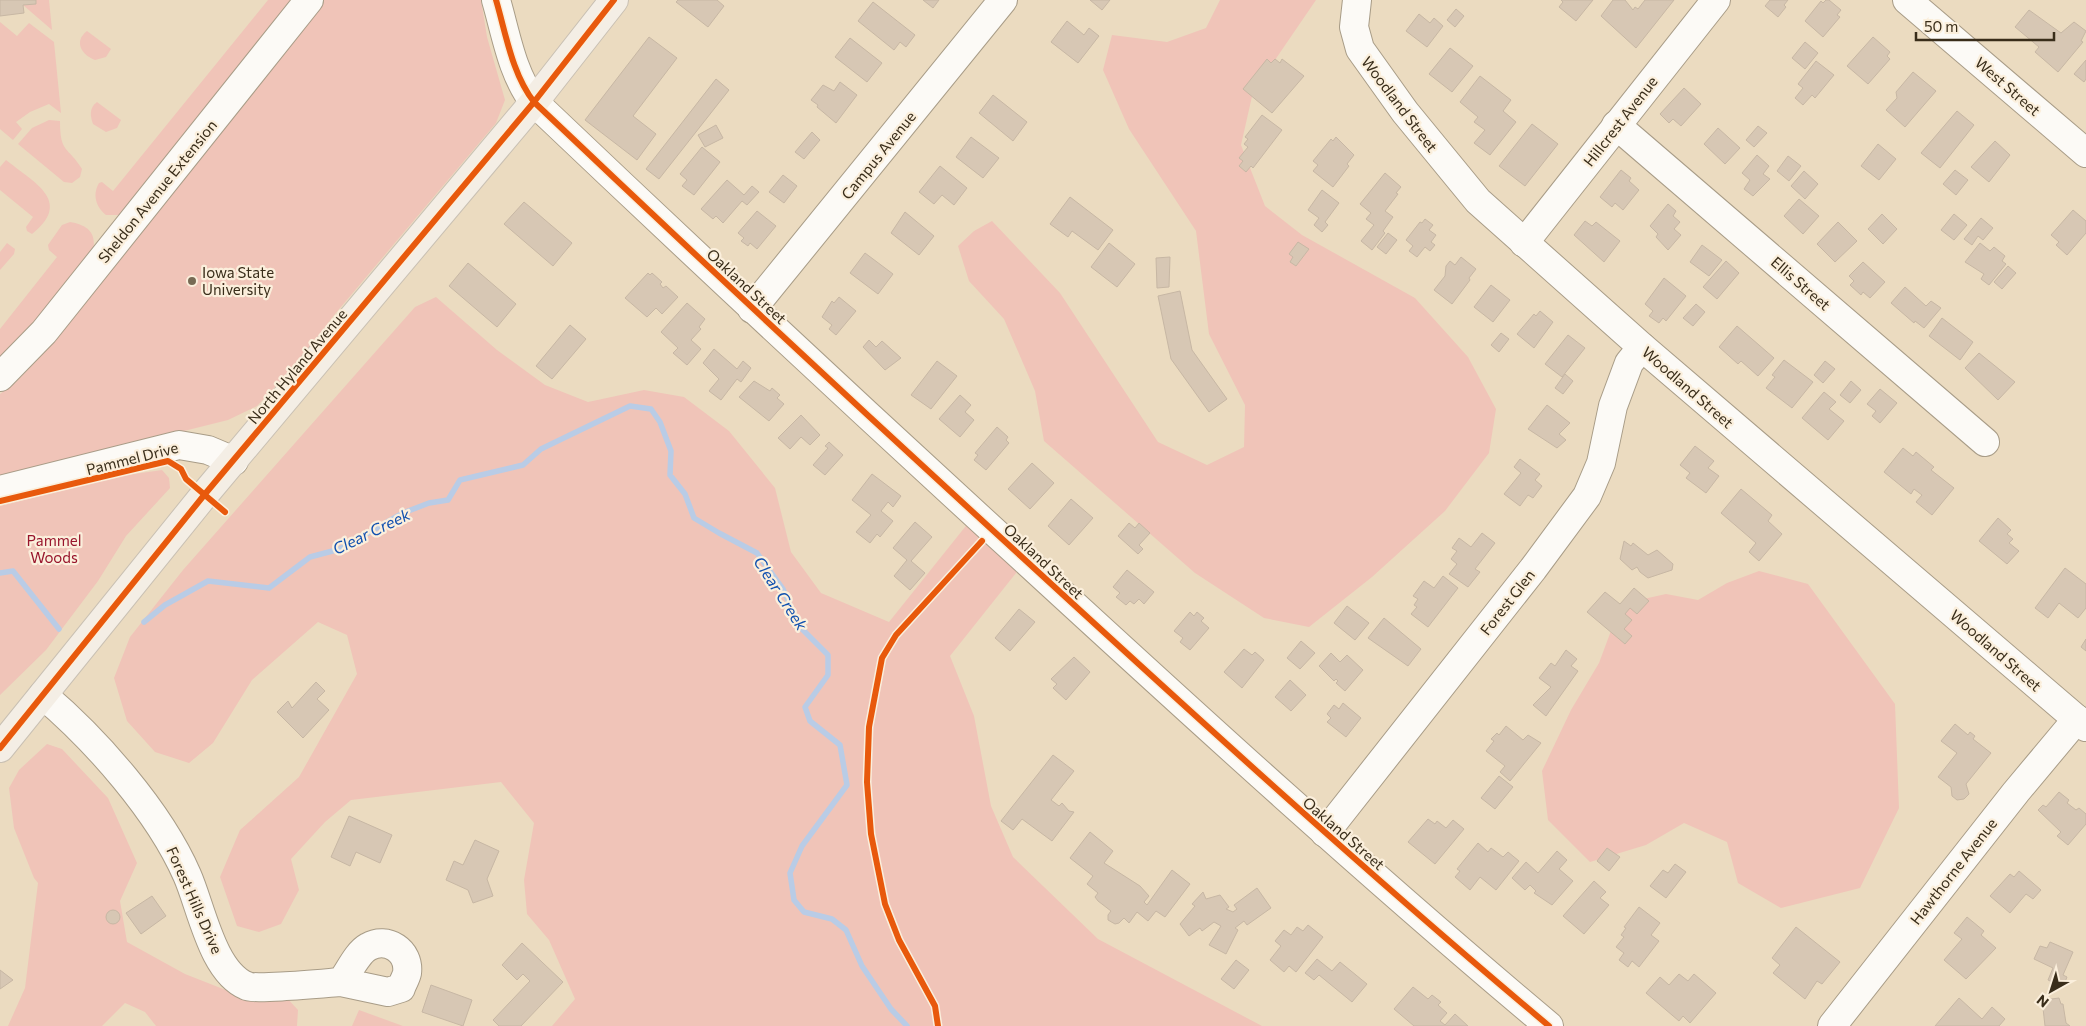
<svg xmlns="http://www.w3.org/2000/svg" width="2086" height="1026" viewBox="0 0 2086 1026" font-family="Commissioner,sans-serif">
<rect width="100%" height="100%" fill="#ebdbc0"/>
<g fill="#f0c4b8">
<polygon points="36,0 49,0 52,30 23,5 36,4"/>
<path d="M268,0H293L121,215H106C96,207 92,195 99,183L102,182L113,191Z"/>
<polygon points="318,0 481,0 487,37 505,100 496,123 335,314 296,365 257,406 228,420 0,477 0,394 16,382 37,360"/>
<polygon points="1220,0 1316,0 1253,92 1241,145 1265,206 1302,235 1415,298 1468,357 1496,409 1489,453 1445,511 1372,577 1309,627 1264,618 1195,573 1044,441 1035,391 1004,319 969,281 958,246 974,231 992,221 1060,293 1158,442 1207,465 1244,447 1245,405 1209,334 1196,231 1129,129 1103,70 1112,35 1167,42 1206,28"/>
<polygon points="0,22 17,36 29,23 54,42 61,113 49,104 30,112 16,122 22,129 13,140 0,129"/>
<path d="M87,31L111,49L106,57L95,60C82,55 73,42 87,31Z"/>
<path d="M97,102L121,120L117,128L106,132L93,124C90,116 89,108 97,102Z"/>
<path d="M49,120L60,121C60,154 68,146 82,169L80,177L72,183L64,182L18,144L32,128Z"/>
<path d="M6,160C33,182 74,201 32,234L27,231L26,227L33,217L0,190V167Z"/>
<path d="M70,222C87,225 97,232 93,251L0,366V329L57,257L49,250L48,245L62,225Z"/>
<polygon points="7,243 15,249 14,254 0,270 0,252"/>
<polygon points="436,297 497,350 545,385 588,402 644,390 684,397 729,431 775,488 791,552 821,593 889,622 969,522 1020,568 950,656 974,716 991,806 1013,857 1098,939 1262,1026 552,1026 575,999 549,940 527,914 524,880 534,823 501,782 351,800 325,822 291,859 299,890 281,924 259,932 237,926 220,877 240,830 299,777 357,674 347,635 318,622 252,680 213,743 189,763 155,752 127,721 114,678 130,637 183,570 415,307"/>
<polygon points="162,470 169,478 170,488 126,536 98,581 46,650 0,695 0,506 120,476"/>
<polygon points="1759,571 1808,584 1895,704 1899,808 1860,888 1781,908 1738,883 1727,842 1684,823 1646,845 1590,862 1548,820 1542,771 1571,710 1599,663 1621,604 1666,594 1698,600 1727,583"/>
<polygon points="47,744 62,749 108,798 137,863 120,901 127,942 185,974 246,998 286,997 298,1010 297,1026 156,1026 145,1012 125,1003 102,1026 8,1026 25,988 38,883 34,878 14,828 9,788 19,770"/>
<polygon points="359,1010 403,1026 352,1026"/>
</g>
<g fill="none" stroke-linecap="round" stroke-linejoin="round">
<g stroke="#b9cce6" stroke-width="5.5">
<polyline points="0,573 13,571 59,629"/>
<polyline points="144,622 165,605 208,581 269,588 310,557 340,549 403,513 429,503 448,500 460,480 523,465 541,449 630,406 651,409 660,422 671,451 670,475 685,494 694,518 719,533 757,553 783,589 799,626 828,655 828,675 805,707 810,721 840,745 847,785 802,846 790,873 794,900 804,912 832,919 846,930 862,966 891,1009 907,1026"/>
</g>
</g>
<g fill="#d7c7b4" stroke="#c7b7a4">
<polygon points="0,0 36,0 36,4 23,5 24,13 0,16"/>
<polygon points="678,0 717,0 724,6 708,27 676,2"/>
<polygon points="923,0 939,0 933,8"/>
<polygon points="1090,0 1110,0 1102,10"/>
<polygon points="1561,0 1593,0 1576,21 1559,7 1563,2"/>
<polygon points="1613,0 1625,0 1633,10 1635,7 1638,9 1645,0 1674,0 1636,48 1601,16"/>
<polygon points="1770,0 1788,0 1784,5 1786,7 1778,17 1765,6"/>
<polygon points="1826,0 1829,0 1841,10 1837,15 1840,17 1823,37 1805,21 1821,1 1823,3"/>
<polygon points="873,2 915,35 906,47 900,42 894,50 858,21"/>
<polygon points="1456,9 1464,16 1455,27 1447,20"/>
<polygon points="2029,10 2061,33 2074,22 2086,31 2081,41 2083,42 2058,72 2035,52 2039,47 2015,27"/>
<polygon points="1419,14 1430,23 1434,18 1443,26 1427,47 1406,31"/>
<polygon points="1067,21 1084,35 1089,28 1099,36 1078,63 1051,42"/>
<polygon points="649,37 677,58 633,116 656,134 637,160 585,120"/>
<polygon points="1873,37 1890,52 1887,56 1890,59 1868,84 1847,66"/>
<polygon points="850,38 882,63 867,82 835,57"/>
<polygon points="1805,42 1818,53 1805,69 1792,58"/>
<polygon points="1450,48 1473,66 1452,92 1429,74"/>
<polygon points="1267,59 1271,63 1275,59 1280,63 1282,59 1304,76 1272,113 1243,89"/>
<polygon points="2086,60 2086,79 2084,82 2074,74"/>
<polygon points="1816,61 1834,75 1815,98 1812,95 1803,105 1795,98 1803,88 1798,84"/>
<polygon points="1913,72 1936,91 1905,127 1886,110 1897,98 1896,92"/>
<polygon points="1480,76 1511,100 1503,111 1516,122 1490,155 1474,143 1485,130 1474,122 1478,117 1460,102"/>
<polygon points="716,79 729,90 659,179 646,169"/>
<polygon points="840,82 857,95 836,123 817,107 818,105 811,100 823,85 834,91"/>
<polygon points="1684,88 1701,104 1681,126 1673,119 1669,123 1660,114"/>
<polygon points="993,95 1027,122 1013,141 979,113"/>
<polygon points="1957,111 1974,125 1940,168 1921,153"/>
<polygon points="1262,115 1282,130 1253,168 1251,166 1246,172 1239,166 1243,161 1239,158 1248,147 1244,144 1248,139 1245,137"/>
<polygon points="1532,124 1558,144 1525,186 1499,166"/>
<polygon points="716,125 723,138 705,147 698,135"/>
<polygon points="1758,126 1767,133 1754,147 1746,140"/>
<polygon points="1718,128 1740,148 1725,164 1704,144"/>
<polygon points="812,132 820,140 804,159 795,152"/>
<polygon points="971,137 999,158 983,178 956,157"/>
<polygon points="1336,137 1354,155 1347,164 1349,166 1333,187 1313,171 1318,165 1313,161 1331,139 1333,141"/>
<polygon points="1995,141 2010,155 1989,182 1971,167"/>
<polygon points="1878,144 1896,159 1879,180 1861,166"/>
<polygon points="702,147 720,162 694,195 682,186 687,180 680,174"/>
<polygon points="1757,155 1769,166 1763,174 1770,179 1753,196 1744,189 1750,180 1742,173"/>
<polygon points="1788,156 1801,166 1789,181 1777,171"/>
<polygon points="940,166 967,188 954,205 942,195 934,204 919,192"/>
<polygon points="1621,170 1631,178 1629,181 1639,190 1623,210 1615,203 1612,207 1600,197"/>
<polygon points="1955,170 1968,180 1956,195 1943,184"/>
<polygon points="1804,171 1818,184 1805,199 1791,186"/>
<polygon points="1385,173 1401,187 1396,193 1398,194 1385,211 1393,217 1383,231 1385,233 1372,250 1361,241 1374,225 1366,219 1371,213 1360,204"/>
<polygon points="783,175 797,186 784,203 769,192"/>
<polygon points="727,180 744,195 752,186 759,192 747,205 742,201 723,223 716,216 713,219 701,209"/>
<polygon points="1322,190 1339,203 1325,222 1328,225 1322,232 1314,225 1319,218 1308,210"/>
<polygon points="1070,197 1113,230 1098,250 1072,231 1068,237 1050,224"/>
<polygon points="1799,199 1819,216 1803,234 1784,216"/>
<polygon points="524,202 572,243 553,266 504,224"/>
<polygon points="1668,204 1676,211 1673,216 1680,222 1674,229 1681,235 1668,250 1656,237 1658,234 1650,226"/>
<polygon points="2073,210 2086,221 2086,233 2067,255 2056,245 2059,242 2051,235"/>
<polygon points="757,211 776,226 757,249 750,243 748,246 741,241 744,238 738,233"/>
<polygon points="905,212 934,236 919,255 891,233"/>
<polygon points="1882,214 1897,229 1883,244 1868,229"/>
<polygon points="1954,214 1967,225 1954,240 1941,230"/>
<polygon points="1981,218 1993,228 1983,240 1978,236 1972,245 1964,239"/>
<polygon points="1425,219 1433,225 1429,230 1436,235 1431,242 1435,245 1430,251 1425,247 1417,257 1409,251 1413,246 1406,240 1420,222 1422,223"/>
<polygon points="1585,221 1592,226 1596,222 1620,241 1604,262 1574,235"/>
<polygon points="1838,222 1857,241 1835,262 1817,244"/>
<polygon points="1388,233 1397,240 1386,254 1377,247"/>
<polygon points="1298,242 1309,249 1296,266 1290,262 1293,257 1289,254"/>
<polygon points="1109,243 1135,264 1117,287 1091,267"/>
<polygon points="1980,243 1990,251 1994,247 2005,256 2002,261 2006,264 1989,285 1981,279 1984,274 1965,262"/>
<polygon points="1702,245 1722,260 1709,276 1690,262"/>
<polygon points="865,253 893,274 878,294 850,273"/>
<polygon points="1170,257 1169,287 1157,288 1156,258"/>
<polygon points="1461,257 1476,269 1469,278 1470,280 1452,304 1434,290 1445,276 1446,266 1450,261 1455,265"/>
<polygon points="1726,261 1739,273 1717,299 1703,287"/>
<polygon points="1863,262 1885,282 1870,298 1863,292 1861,295 1850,285 1854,281 1849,276"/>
<polygon points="468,263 516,304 497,327 449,286"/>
<polygon points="2008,266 2016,273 2002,289 1994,282"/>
<polygon points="648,273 650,275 652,273 662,282 660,284 663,288 666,286 678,297 662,314 656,308 647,317 625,298"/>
<polygon points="1664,278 1686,296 1666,321 1663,318 1659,323 1649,316 1653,311 1645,304"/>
<polygon points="1491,285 1510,300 1493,322 1474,307"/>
<polygon points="1905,287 1926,306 1931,301 1941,308 1924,328 1915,321 1914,323 1891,303"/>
<polygon points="1180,291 1192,350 1227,399 1209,412 1171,359 1158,296"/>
<polygon points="839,297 856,311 836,335 829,329 832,325 822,317 832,301 834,303"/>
<polygon points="687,303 705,319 699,327 701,329 691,340 701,349 687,365 673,353 678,348 661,332"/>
<polygon points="1696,304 1705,312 1693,326 1683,318"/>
<polygon points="1540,311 1553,322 1534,348 1517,334 1534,314 1536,316"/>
<polygon points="1942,318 1973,342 1960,360 1929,336"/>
<polygon points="570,325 586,339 552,379 536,366"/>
<polygon points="1737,326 1774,358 1758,376 1741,361 1738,364 1719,347"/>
<polygon points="1501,333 1509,339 1499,352 1491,345"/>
<polygon points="1568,335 1585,348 1562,377 1545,364"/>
<polygon points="869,340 876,347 882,341 901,358 885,370 863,347"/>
<polygon points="714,349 737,369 743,361 751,368 741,382 737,379 721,400 709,391 719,379 703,363"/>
<polygon points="1979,353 2015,382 1998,400 1965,368"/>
<polygon points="1784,360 1813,382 1792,408 1766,388 1775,377 1772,375"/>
<polygon points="937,361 957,376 931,409 911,395"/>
<polygon points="1825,361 1835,369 1823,383 1814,375"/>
<polygon points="1565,374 1573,381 1563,394 1555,388"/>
<polygon points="754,381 770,391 772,388 780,395 777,398 784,404 769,421 739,397"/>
<polygon points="1851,381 1861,390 1850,403 1840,395"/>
<polygon points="1880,389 1897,403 1880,423 1872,416 1876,411 1867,404"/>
<polygon points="1824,392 1836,402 1829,409 1844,421 1828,440 1802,418"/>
<polygon points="960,395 971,405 965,412 974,420 960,437 939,419"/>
<polygon points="1547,405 1570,423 1559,434 1566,440 1557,448 1528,429"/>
<polygon points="801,415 820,435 810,445 801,437 790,449 778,438"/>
<polygon points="997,427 1008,437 1006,440 1009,443 986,470 974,460 978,455 975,453"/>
<polygon points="829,442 843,455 825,475 813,465 828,448 825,446"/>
<polygon points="1695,446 1714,461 1708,468 1719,476 1706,493 1686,478 1690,473 1680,465"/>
<polygon points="1903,448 1913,456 1916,452 1934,467 1931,470 1954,488 1932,515 1916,502 1922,495 1914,489 1911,494 1884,472"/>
<polygon points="1520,459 1540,474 1535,480 1542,486 1533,498 1528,495 1520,506 1504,494 1521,473 1514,467"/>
<polygon points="1032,463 1054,483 1030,509 1008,489"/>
<polygon points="872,474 901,496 893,507 888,502 881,511 893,521 880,537 877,534 870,543 856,532 871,515 852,500"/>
<polygon points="1741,489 1772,515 1768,521 1782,534 1759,561 1749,552 1756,543 1721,513"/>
<polygon points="1071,499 1093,518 1069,545 1048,526"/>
<polygon points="1998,518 2011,530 2007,534 2013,539 2009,543 2019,551 2007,564 1979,541"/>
<polygon points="915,522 932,537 911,561 925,573 910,590 894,576 907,560 893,548"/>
<polygon points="1129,523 1135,528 1139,523 1150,533 1139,545 1143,549 1138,554 1118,536"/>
<polygon points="1482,533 1495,543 1475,569 1480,572 1468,587 1449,574 1457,564 1451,559 1457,551 1452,548 1459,538 1471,547"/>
<polygon points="1624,541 1631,546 1633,543 1648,555 1657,550 1673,564 1672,570 1648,578 1640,572 1637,567 1632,570 1620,559"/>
<polygon points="2065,568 2086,584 2086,608 2078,618 2059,603 2048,618 2035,608"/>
<polygon points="1127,570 1154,592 1144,604 1139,599 1134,604 1130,601 1126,605 1116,597 1120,593 1113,587"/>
<polygon points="1443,576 1458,588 1428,627 1411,614 1417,607 1414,605 1418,599 1413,596 1424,581 1434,588"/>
<polygon points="1634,588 1649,601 1637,614 1630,608 1625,614 1632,620 1624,629 1632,636 1625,644 1587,612 1605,592 1620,604"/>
<polygon points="1347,606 1369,623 1355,640 1334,623"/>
<polygon points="1019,609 1035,622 1010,651 995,638"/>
<polygon points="1190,612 1194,616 1197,612 1204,618 1201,621 1209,628 1190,650 1180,642 1183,638 1174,631"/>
<polygon points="1384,618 1421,649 1408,666 1368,638"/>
<polygon points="2086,639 2086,651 2081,647"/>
<polygon points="1301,641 1315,653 1300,669 1287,658"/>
<polygon points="1244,649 1252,655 1255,652 1264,660 1242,688 1224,672"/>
<polygon points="1566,650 1577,659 1571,666 1578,671 1546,716 1533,705 1551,687 1539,678 1551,663 1555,666"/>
<polygon points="1331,653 1340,662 1347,655 1363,670 1345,691 1336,683 1338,681 1336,679 1334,681 1319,666"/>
<polygon points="1074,657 1090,672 1066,700 1053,688 1057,684 1051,679"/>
<polygon points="1290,680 1306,695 1291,711 1275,697"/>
<polygon points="316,682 325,691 317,699 329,710 303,738 277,712 288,701 292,708"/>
<polygon points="1343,703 1361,718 1346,737 1327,722 1331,718 1327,714 1334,705 1339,709"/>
<polygon points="1955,724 1968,735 1970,732 1975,736 1973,739 1991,753 1966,784 1969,794 1964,799 1957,800 1952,796 1951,787 1938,777 1957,753 1941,741"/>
<polygon points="1506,726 1523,740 1528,735 1541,743 1510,781 1500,772 1505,766 1486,751 1494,741 1491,739 1497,733 1499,735"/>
<polygon points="1053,755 1074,771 1051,800 1059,806 1062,803 1069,811 1074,812 1052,841 1022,819 1013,830 1001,821"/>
<polygon points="1499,776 1513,787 1495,809 1481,798"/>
<polygon points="2059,792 2069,800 2067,803 2076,810 2079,808 2086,814 2086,824 2068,845 2057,836 2061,832 2038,810 2043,805 2046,807"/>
<polygon points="349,816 392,835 380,863 356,852 350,866 331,857"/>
<polygon points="1428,819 1435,824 1437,821 1446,828 1453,820 1464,829 1435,864 1408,842"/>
<polygon points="1090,832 1113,851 1104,863 1140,886 1149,896 1144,902 1147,905 1172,870 1190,884 1165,917 1156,911 1148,921 1137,912 1129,923 1124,918 1119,923 1115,924 1108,920 1108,915 1111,911 1098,901 1095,897 1098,893 1087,884 1093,876 1070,858"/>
<polygon points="475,840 499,851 487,879 493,896 473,903 468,890 446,880 454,861 463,865"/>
<polygon points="1478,843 1488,852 1491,848 1503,857 1508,852 1519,861 1496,890 1480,877 1470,890 1455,877 1460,871 1457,869"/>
<polygon points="1607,848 1620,857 1609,871 1597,861"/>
<polygon points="1557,851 1567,860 1559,869 1573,881 1552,905 1534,893 1536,891 1530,885 1525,890 1512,878 1526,862 1538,873"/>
<polygon points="1675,864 1686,872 1666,898 1650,886 1663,870 1668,873"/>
<polygon points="2019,871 2041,890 2033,899 2026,894 2010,913 1990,896 2010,874 2014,877"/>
<polygon points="1594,881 1606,892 1600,898 1609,905 1584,934 1563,916"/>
<polygon points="1257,888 1271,908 1247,925 1244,921 1235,928 1238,930 1226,954 1209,945 1221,926 1214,922 1202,931 1200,928 1189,936 1180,924 1195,906 1192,904 1203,892 1206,899 1220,895 1229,907 1226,909 1233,912 1237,909 1234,905"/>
<polygon points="152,896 166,916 141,934 126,913"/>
<polygon points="1639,907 1660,923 1651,935 1659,941 1639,967 1632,961 1628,967 1619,960 1624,953 1616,947 1624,937 1621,935 1626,928 1624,927"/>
<circle cx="113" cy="917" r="7"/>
<polygon points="1967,917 1984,931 1981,935 1996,948 1966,979 1944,960 1962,939 1954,933"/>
<polygon points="1308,925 1323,937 1296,972 1289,966 1284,972 1270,960 1281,946 1275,941 1284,930 1291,935 1297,927 1303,931"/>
<polygon points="1796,927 1840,962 1822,984 1817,981 1805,999 1773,973 1780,965 1772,958"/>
<polygon points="2050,942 2073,952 2063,975 2067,977 2063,987 2048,980 2053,968 2034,959 2040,946 2047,948"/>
<polygon points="522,943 563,982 521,1026 499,1026 493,1020 530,981 523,974 517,980 502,965"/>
<polygon points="1317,959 1332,971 1340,962 1367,984 1352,1002 1319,975 1314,980 1305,973"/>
<polygon points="1236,960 1249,970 1234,989 1221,979"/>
<polygon points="0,970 13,980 0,989"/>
<polygon points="1679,974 1688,981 1694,974 1716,993 1690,1023 1683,1016 1679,1021 1646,993 1660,977 1669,985"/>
<polygon points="431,985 472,1000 463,1026 422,1012"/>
<polygon points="1413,987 1428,999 1432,995 1441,1002 1438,1005 1447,1013 1440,1021 1445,1025 1455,1014 1468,1026 1414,1026 1394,1009"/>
<polygon points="1959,998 1982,1019 1992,1007 2005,1019 1999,1026 1935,1026"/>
<polygon points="2059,998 2061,1004 2063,1004 2066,1023 2070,1026 2045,1026 2043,1008 2046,1007 2044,1000"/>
</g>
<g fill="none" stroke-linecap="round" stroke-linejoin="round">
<defs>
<g id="minor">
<path d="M496,0C506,34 512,74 534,102C696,256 859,408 1023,558C1196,717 1369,875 1549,1026"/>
<polyline points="1357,0 1354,27 1360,49 1405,112 1478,201 1642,347 2086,727"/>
<polyline points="1907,0 2086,153"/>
<polyline points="1616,125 1985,442"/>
<polyline points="1524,243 1716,0"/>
<polyline points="752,309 1003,0"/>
<polyline points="0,377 44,332 309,0"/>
<polyline points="0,490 179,445 208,450 234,461"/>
<path d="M43,695C96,740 159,811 187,875C201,906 212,972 247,986C254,990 327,983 341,982C349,972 357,953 368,947C387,936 410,951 407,973C406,978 402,984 401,988L388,992L341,982"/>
<polyline points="1325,833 1533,569 1587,496 1601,463 1613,406 1629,363 1642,347"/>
<polyline points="1832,1026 2016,792 2077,719"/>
</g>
<polyline id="major" points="0,748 205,494 534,102 614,0"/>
</defs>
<use href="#minor" stroke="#a89c87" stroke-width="30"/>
<use href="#major" stroke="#c9c0b3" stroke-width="30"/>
<use href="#minor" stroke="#fcfaf6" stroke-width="28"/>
<use href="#major" stroke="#f4eee5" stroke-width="28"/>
<defs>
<g id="cycleway">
<path d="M496,0C506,34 512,74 534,102C696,256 859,408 1023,558C1196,717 1369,875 1549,1026"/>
<polyline points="0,501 168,461 181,469 186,479 225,512"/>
<polyline points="0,748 205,494 534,102 614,0"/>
<polyline points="938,1026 935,1006 899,940 885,904 871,834 867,782 869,727 882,658 896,635 982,541"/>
</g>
</defs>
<use href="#cycleway" stroke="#fbefdc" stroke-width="9"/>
<use href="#cycleway" stroke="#e8590c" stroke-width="6"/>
</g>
<circle fill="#776a54" stroke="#fbefdc" stroke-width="2" cx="192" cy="281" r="5"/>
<g text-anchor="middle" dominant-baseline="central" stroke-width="4.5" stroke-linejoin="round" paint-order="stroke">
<g font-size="15" fill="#392d1a" stroke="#fbefdc">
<text transform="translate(2008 86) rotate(41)">West Street</text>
<text transform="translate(1400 104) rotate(53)">Woodland Street</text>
<text transform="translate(1620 121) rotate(-52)">Hillcrest Avenue</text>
<text transform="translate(878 155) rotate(-51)">Campus Avenue</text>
<text transform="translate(157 191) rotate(-51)">Sheldon Avenue Extension</text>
<text transform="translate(1801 283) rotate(41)">Ellis Street</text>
<text transform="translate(747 286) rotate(43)">Oakland Street</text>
<text transform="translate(297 366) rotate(-50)">North Hyland Avenue</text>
<text transform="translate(1688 387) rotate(41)">Woodland Street</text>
<text transform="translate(132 458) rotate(-14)">Pammel Drive</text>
<text transform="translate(1044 561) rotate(43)">Oakland Street</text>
<text transform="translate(1507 602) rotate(-52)">Forest Glen</text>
<text transform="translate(1996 650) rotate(41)">Woodland Street</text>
<text transform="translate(1344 833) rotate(41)">Oakland Street</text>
<text transform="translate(1953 871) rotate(-52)">Hawthorne Avenue</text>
<text transform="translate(195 900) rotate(66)">Forest Hills Drive</text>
</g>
<g font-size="15" fill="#392d1a" stroke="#fbefdc" text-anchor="start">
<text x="202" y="272">Iowa State<tspan x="202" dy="17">University</tspan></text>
</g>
<g font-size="15" fill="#98152c" stroke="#fbefdc">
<text x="54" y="540">Pammel<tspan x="54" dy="17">Woods</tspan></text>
</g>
<g font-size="16" font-style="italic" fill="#1050af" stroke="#fbefdc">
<text transform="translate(371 531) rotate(-26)">Clear Creek</text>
<text transform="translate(781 593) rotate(57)">Clear Creek</text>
</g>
</g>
<g transform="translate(2051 991) rotate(219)" stroke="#fbefdc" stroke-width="4" paint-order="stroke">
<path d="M0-4L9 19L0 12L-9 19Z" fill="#392d1a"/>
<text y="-8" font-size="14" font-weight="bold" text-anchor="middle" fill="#392d1a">N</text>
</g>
<path d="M1916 32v8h138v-8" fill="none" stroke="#392d1a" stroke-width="2.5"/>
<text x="1924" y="32" font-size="15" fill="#392d1a" stroke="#fbefdc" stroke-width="4" paint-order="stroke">50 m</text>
</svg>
